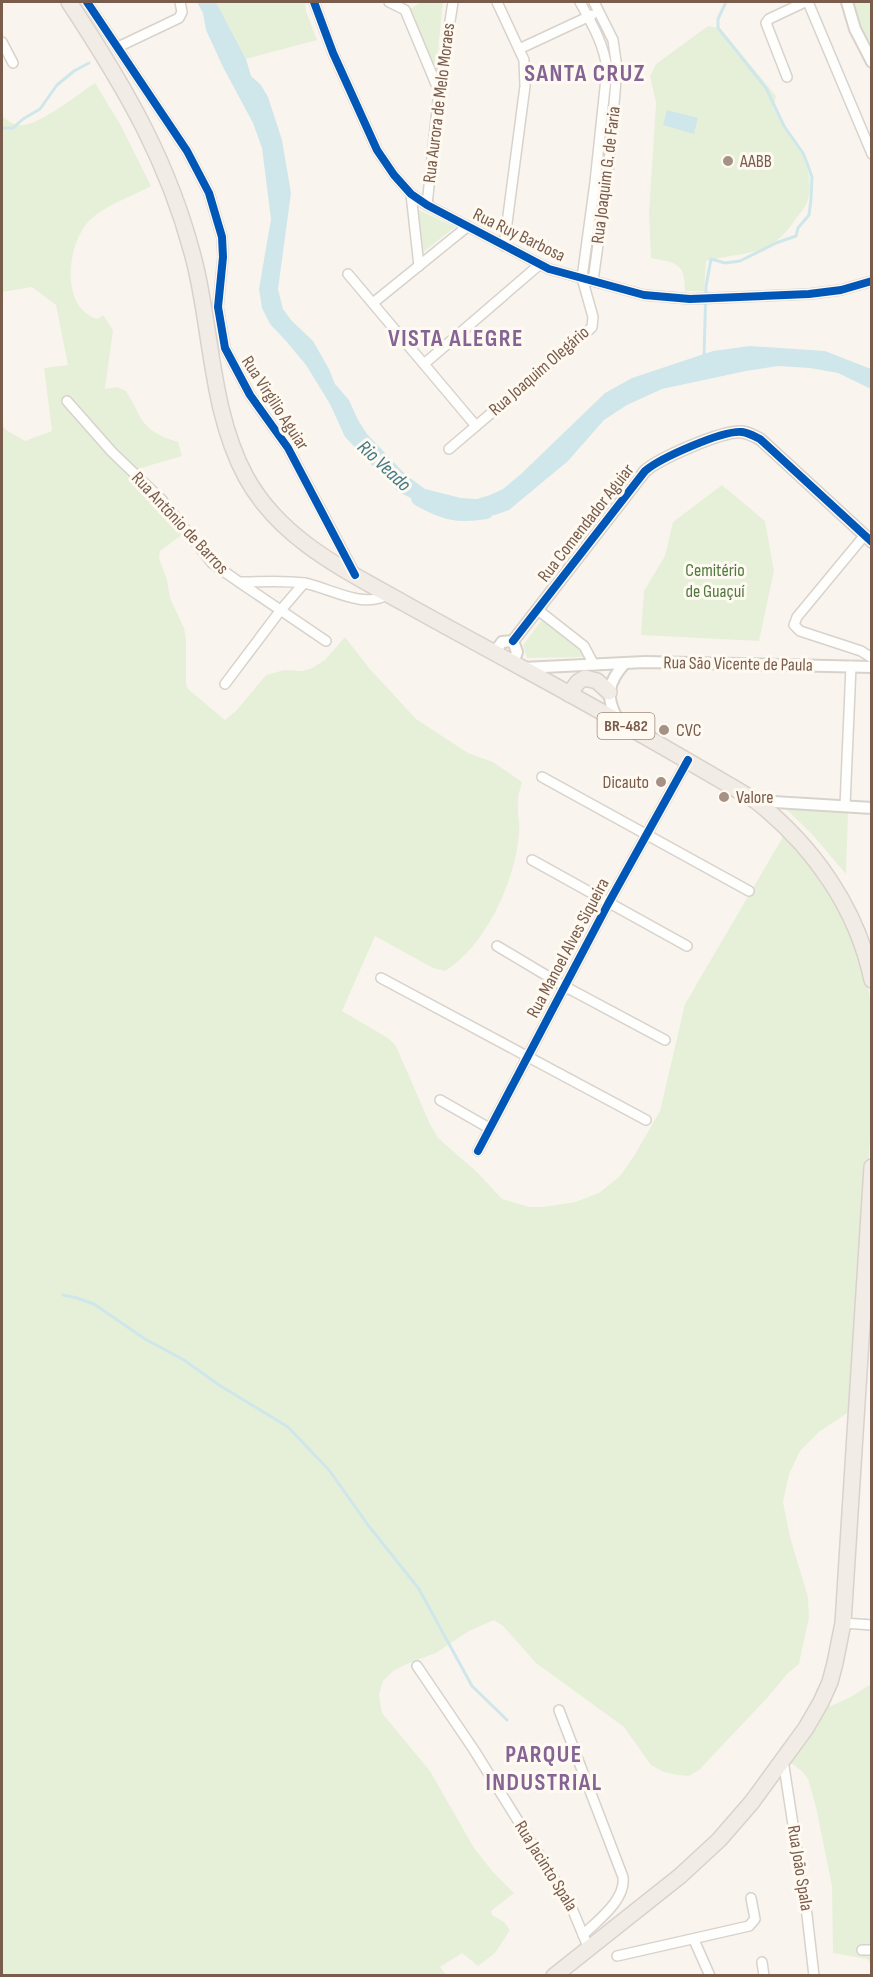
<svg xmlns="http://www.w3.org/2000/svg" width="873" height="1977" viewBox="0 0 873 1977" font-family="'Sofia Sans Condensed',sans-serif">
<rect width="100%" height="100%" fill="#f9f5ee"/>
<g fill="#e6f0d9">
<polygon points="216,2 305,2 306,11 317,40 246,59"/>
<polygon points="421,2 443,2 436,69 409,10"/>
<polygon points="848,2 871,2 871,43 859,27"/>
<path d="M708,26L720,28L776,96L773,108C791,136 817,165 808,200C806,207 799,214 795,220C788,230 780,240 769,246C749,256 727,255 706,261L704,291H685C685,263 677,263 651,258L649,214L656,103L650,76L656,64Z"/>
<path d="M95,83L120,124L151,186C133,196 104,206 90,220C67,242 59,309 98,319L103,315L113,330L105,389L117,387L126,391C145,422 140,430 178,442L182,456L141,468L128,474L161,508L183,534L160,551L159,558L167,580L170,598L184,628L186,639V684L188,689L225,720L236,711L266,675L284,670L303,671L312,668L325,660L345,637L369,668L416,719L468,753L493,762L522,782C521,788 518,794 518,800C517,811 520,822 519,833C516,879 486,946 445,971L433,968L375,936L342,1011L388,1038L396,1046L429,1122L438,1138L477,1172L502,1199L529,1207H543L575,1202L599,1193L620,1176L634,1156L660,1111L685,1004L784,835C828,885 863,936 871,1005L872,1110L852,1410L820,1431L800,1451L789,1474L783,1502L790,1537L808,1597L809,1617L799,1664L787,1674L768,1697L699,1770L689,1776L678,1775L664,1772L651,1765L624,1727L536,1663L503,1626L494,1620L469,1631L436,1653L409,1663L393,1671L383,1681L379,1695L382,1713L430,1771L474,1848L493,1872L514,1893L491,1911L492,1915L504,1922L510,1930L495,1953L478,1966L462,1953L440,1967L447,1976L2,1975V424L6,430L25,441L52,431L44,368L68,365L56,305L32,287L2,292V116C7,120 12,124 18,125C37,128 78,94 95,83Z"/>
<polygon points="417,209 455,227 422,253"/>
<polygon points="722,485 765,521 774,571 759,641 641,635 644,591 665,556 673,522"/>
<polygon points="542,620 582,650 585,657 527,658 523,645"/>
<polygon points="786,809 848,813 846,874 811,833"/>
<polygon points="871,1684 871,1963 867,1959 833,1953 832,1886 816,1807 808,1779 803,1772 791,1763 826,1708 849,1698"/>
</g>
<g fill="#cfe7ea">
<polygon points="197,2 216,2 246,59 251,76 261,85 268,97 282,140 291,193 278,289 283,309 291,320 313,341 329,369 335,384 349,400 358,420 367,434 406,475 425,489 461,498 477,499 490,495 503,489 521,474 605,393 632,378 713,351 750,346 825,351 871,369 871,389 838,373 810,368 778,366 746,371 662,389 627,405 604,420 568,461 509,510 495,515 469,515 424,505 397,491 345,437 330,404 306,365 286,341 270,324 262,308 259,289 271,219 262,148 253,123 223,67 206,30 203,13"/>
<polygon points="667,110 698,118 694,134 663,125"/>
</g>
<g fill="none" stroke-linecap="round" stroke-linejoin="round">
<g stroke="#cfe7ea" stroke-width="3">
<polyline points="2,128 13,128 23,119 40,109 57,85 74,71 89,63"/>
<polyline points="704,356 706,286 711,259 725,263 740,261 776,243 796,236 798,228 809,215 811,199 812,177 807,163 803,153 784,126 766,88 718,28 718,19 726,2"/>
<polyline points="63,1295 77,1298 94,1304 145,1339 184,1360 219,1385 288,1427 329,1470 368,1525 419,1589 472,1686 507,1720"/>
</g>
<path stroke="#cfe7ea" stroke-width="16" d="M419,498C443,512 458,516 486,511"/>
<defs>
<g id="minor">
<polyline points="87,2 187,151 209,193 222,237 223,257 218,307 225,348 250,395 288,448 354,572"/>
<polyline points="314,2 333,53 377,150 394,175 411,194 427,205 549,269 644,295 690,299 809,294 841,290 872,281"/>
<polyline points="389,2 405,10 438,89"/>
<polyline points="497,2 524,60 525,86 504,246"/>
<polyline points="808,2 872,154"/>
<polyline points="2,42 13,63"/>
<polyline points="118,47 179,18 182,12 180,2"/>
<polyline points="519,49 592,15"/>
<polyline points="787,77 766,23 769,19 805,2"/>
<polyline points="411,194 419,266"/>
<polyline points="427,205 439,91 453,2"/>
<polyline points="348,274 476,426"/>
<polyline points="593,281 609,164 617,68 613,40 594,2"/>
<polyline points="373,303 468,226"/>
<polyline points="424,364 539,265"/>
<path d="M67,401L112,452L162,500L212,563L239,582C260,582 283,580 304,583C331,588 363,610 389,594"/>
<path d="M449,449L589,330L592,327L593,317L582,278L595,182L607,69C604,44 592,24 580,2"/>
<polyline points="864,536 797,617 794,625 800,631 861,651 872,658"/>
<polyline points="239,582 326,641"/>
<polyline points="538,610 584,646 594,665"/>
<polyline points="225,684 280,611 304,583"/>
<polyline points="542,777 749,891"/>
<polyline points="845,806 851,666"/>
<polyline points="532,860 687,946"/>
<polyline points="497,946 564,986 665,1040"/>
<polyline points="381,978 646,1120"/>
<polyline points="440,1100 489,1128"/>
<polyline points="478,1151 608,904 688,760"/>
<polyline points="843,1623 872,1625"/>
<polyline points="417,1666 474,1750 571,1906 589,1949"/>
<path d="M559,1710L623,1877C626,1900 598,1920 583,1935"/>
<polyline points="783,1760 807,1915 814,1976"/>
<polyline points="694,1940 710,1976"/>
<polyline points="862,1950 872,1950"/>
<polyline points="617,1956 749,1926 755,1919 751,1898"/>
<polyline points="762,1962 764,1976"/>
</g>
<g id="tertiary">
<polyline points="847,2 855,29 872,62"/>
<path d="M513,641L645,471C660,458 723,430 742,432C749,433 754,436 760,439L872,542"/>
<polyline points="494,653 502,642 513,641 517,652 513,663"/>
<polyline points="523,668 645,662 872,667"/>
<path d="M618,720C605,697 607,683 625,663"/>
<polyline points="756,801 872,808"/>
</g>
<g id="trunk">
<path d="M69,2C125,87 170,163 195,264C212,334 211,412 246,477C280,539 343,569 402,602C443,625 484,647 526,670C603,712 680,756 756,801C813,846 857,908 872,980"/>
<polyline points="569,694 578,682 585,678 597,681 609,692"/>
<polyline points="554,1976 680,1876 719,1840 752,1802 806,1728 821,1702 830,1682 835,1663 843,1623 872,1167"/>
</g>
</defs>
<use href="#minor" stroke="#d8d2cc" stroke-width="12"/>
<use href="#tertiary" stroke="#d8d2cc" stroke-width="14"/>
<use href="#trunk" stroke="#dad1cb" stroke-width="18"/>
<use href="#minor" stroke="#fefefc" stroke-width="9"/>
<use href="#tertiary" stroke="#fefefc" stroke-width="10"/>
<use href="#trunk" stroke="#f2ece6" stroke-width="15"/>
<defs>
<g id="cycleway">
<polyline points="87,2 187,151 209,193 222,237 223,257 218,307 225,348 250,395 288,448 355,575"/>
<polyline points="314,2 333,53 377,150 394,175 411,194 427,205 549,269 644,295 690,299 809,294 841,290 872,281"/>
<path d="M513,641L645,471C660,458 723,430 742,432C749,433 754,436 760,439L872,542"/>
<polyline points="478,1151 608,904 688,760"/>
</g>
</defs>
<use href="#cycleway" stroke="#fffaf1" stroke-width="11"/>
<use href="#cycleway" stroke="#0057b8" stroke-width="8"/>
</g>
<g fill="#a69285" stroke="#fffaf1" stroke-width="2">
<circle cx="728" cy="161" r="6"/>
<circle cx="664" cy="730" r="6"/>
<circle cx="661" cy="782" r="6"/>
<circle cx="724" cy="797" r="6"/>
</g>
<g text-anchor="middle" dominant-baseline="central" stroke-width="6" stroke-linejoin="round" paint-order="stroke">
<rect fill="#fffaf1" stroke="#a18b7e" stroke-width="1.5" x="597.5" y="713" width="57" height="26" rx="4.5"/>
<g font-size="16" font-weight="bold" fill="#795c4c">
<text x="626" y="726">BR-482</text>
</g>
<g font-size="18" fill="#795c4c" stroke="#fffaf1">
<text transform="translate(439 103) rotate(-83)">Rua Aurora de Melo Moraes</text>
<text transform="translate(606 175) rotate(-83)">Rua Joaquim G. de Faria</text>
<text transform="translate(519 235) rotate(26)">Rua Ruy Barbosa</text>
<text transform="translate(539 371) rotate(-41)">Rua Joaquim Olegário</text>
<text transform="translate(275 403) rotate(57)">Rua Virgilio Aguiar</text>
<text transform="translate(180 523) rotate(47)">Rua Antônio de Barros</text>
<text transform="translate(586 523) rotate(-52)">Rua Comendador Aguiar</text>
<text transform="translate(738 664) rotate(1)">Rua São Vicente de Paula</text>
<text transform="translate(568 948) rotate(-62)">Rua Manoel Alves Siqueira</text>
<text transform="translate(546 1866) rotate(58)">Rua Jacinto Spala</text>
<text transform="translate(800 1868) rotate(81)">Rua João Spala</text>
</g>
<g font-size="18" fill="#795c4c" stroke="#fffaf1" text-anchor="start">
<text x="740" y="161">AABB</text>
<text x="676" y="730">CVC</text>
<text x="649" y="782" text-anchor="end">Dicauto</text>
<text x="736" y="797">Valore</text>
</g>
<g font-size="18" fill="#517941" stroke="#fffaf1">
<text x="715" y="570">Cemitério<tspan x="715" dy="21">de Guaçuí</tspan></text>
</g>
<g font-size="20" font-style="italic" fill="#417a86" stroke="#fffaf1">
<text transform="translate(384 466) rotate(43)">Rio Veado</text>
</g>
<g font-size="24" font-weight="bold" letter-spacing="1.5" fill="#856495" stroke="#fffaf1">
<text x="585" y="73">SANTA CRUZ</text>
<text x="456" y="338">VISTA ALEGRE</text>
<text x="544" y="1754">PARQUE<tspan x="544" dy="28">INDUSTRIAL</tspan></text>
</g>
</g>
<rect width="873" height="1977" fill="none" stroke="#795c4c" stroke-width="6"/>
</svg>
